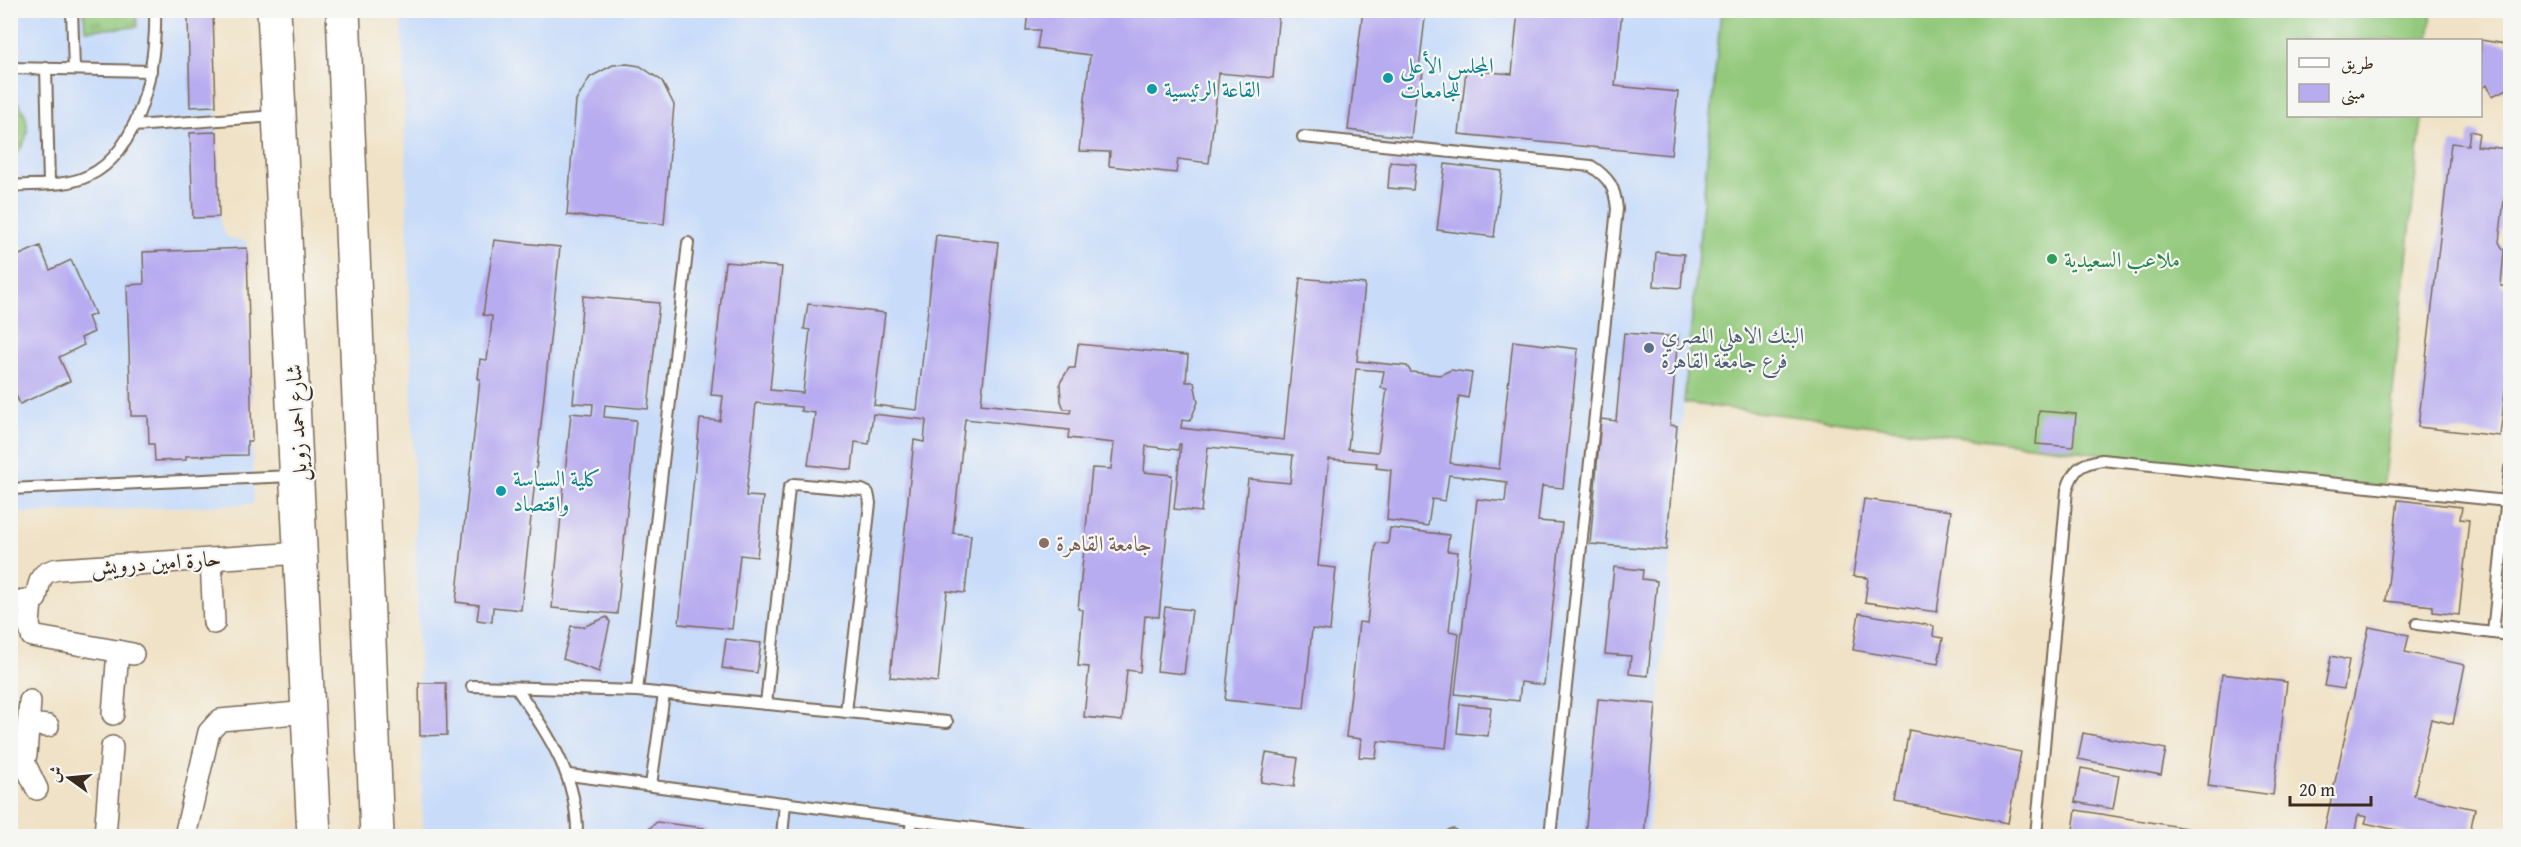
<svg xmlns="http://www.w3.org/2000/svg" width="2521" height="847" viewBox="0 0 2521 847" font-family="'Gentium Book Plus',Amiri,serif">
<defs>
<pattern id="grass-tufts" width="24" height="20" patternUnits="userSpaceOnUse" patternTransform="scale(1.5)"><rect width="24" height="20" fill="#93c97b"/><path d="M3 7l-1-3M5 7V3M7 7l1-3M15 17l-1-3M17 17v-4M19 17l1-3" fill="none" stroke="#79a364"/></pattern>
</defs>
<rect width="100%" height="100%" fill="#f6f6f2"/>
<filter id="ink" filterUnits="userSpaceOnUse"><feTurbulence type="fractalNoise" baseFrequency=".0167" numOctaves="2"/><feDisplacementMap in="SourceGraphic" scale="12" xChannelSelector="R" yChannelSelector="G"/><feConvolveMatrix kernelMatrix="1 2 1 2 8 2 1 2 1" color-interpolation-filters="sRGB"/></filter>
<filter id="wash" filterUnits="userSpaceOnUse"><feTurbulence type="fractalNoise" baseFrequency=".008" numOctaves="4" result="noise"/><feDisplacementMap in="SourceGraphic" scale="24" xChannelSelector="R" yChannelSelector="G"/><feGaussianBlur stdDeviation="1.35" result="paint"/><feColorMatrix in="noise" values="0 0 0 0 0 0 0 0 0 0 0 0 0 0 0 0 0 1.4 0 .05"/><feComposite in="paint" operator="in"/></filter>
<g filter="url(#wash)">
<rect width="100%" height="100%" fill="#f0e2c6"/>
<g fill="#c8dcf9">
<polygon points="10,11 213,11 220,224 227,237 247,242 254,504 11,514"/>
<polygon points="402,11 1721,11 1684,403 1648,836 423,836"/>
</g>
<g fill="url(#grass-tufts)" stroke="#677a4c" stroke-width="1.5">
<polygon points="84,11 136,11 137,27 85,30"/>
<path d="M11,96C32,112 33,142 11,158Z"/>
</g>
<polygon fill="#93c97b" stroke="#677a4c" stroke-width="1.5" points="1721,11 2432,11 2429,40 2288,40 2288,116 2422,116 2383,488 1684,403"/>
<g id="blocks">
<g fill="#b8acf0" fill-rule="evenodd">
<polygon points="1028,10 1279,10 1273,78 1219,73 1209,163 1178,159 1176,173 1109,166 1110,152 1079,151 1090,55 1037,48 1040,30 1026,30"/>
<polygon points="1363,10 1426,10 1419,69 1423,70 1421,86 1417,85 1411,138 1348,130"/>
<polygon points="1518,10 1622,10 1615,86 1678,92 1671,155 1459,134 1466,70 1512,74"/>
<polygon points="213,16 216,106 190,107 188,17"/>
<polygon points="2481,40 2510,45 2510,88 2492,96 2487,85 2481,88"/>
<polygon points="627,64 640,66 662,81 674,105 664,224 567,215 576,101 590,77 613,65"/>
<polygon points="2470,131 2479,133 2477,146 2510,149 2499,242 2504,251 2501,286 2510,287 2510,346 2500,436 2418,427 2451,143 2468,145"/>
<polygon points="217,132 219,217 193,218 190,133"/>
<polygon points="1390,162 1416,164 1413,190 1388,188"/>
<polygon points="1445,164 1502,171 1494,237 1437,230"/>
<path d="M936,235L998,242L981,404L1070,413L1071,409H1064L1061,401L1060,383L1069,368H1075L1078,344L1188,355L1186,382H1194L1198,402L1190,421L1182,420L1181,428L1284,440L1300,278L1365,284L1357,361L1407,366L1411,372L1440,375L1451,370L1472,373L1468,398L1459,396L1450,463L1499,469L1513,341L1578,349L1563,488L1542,486L1538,521L1562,523L1544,685L1521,682L1519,701L1455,694L1477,499L1505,502L1507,482L1449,475L1445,501L1432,499L1428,526L1387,520L1391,470L1376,468L1377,463L1329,459L1318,566L1336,568L1330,631L1312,629L1304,708L1225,700L1248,479L1290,483L1293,455L1208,447L1201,512L1174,509L1181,444H1179L1178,450L1146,446L1144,472L1172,475L1159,617L1145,616L1140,672L1127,670L1122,721L1084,717L1089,667L1078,666L1083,610L1078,609L1092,468L1111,469L1114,443L1068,438L1069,430L965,419L953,533L971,535L965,593L947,591L938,682L890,677L914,440L924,442L926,420L873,414L869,444L855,442L852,470L808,465L815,413L801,411V407L756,403L746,496L763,497L757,557L740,555L732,629L679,624L700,419L720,421L723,396L711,395L725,262L782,267L770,390L803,393L810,330L804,329L808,304L885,313L874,405L917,410ZM1356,369L1384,371L1381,388L1387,389L1378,452L1348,449Z"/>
<polygon points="494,240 560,247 521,610 493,607 492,622 477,620 479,605 456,602 480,379 478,379 480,359 487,360 491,330 492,316 483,315"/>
<polygon points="10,246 15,257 40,246 50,270 71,260 95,314 88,317 94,332 81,338 84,345 59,357 70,381 20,404 10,382"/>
<polygon points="247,248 252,441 247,441 247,455 186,456 186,460 155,461 154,444 149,444 148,416 131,416 127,285 144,284 143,252"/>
<polygon points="1656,252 1684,254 1681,288 1654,286"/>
<polygon points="583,296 659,303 648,409 605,405 604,417 636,420 617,614 552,608 571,413 592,415 593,404 573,403"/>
<polygon points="1624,333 1678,337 1670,425 1677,426 1666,550 1590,544 1601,419 1616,421"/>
<polygon points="2039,411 2076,414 2073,447 2036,444"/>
<polygon points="1864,499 1951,511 1937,612 1865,602 1868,578 1853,576"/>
<polygon points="2398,500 2462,507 2460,519 2469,520 2459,615 2433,612 2433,606 2386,601"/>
<polygon points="1390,528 1449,535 1447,551 1458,552 1449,631 1459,633 1446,748 1378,741 1376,758 1359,757 1361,739 1346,737 1359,622 1367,623 1376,543 1388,544"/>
<polygon points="1614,567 1643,570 1642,579 1657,581 1648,676 1629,674 1631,656 1605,654"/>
<polygon points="1165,607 1192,610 1184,674 1157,671"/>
<polygon points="1859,613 1934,626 1933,636 1943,638 1938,664 1853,650"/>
<polygon points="607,617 610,622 599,672 563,659 571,626 583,627"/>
<polygon points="2369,627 2409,635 2405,652 2465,665 2453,724 2431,719 2414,796 2475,809 2469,836 2410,836 2410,833 2365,823 2367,817 2358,815 2354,836 2323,836"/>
<polygon points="726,639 761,643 757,673 722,668"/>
<polygon points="2331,656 2349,660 2344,689 2325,686"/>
<polygon points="2222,674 2287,682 2273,795 2208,786"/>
<polygon points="419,683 446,683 447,735 420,736"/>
<polygon points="1598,699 1656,704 1644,836 1585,836"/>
<polygon points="1460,704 1491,707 1488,736 1457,733"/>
<polygon points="1909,730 2021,752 2008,823 1896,802"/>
<polygon points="2083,733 2166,749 2161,775 2078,759"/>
<polygon points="1266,753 1298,758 1294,787 1261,782"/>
<polygon points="2081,768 2119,775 2113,809 2075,802"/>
<polygon points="2076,810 2193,829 2191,836 2072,836"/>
<polygon points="657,822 704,828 712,836 640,836"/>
</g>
</g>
</g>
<g filter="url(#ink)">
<use href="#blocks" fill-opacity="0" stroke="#7a6a59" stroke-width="1.5"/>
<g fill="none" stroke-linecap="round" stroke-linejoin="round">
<defs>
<g id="service">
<polyline points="72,10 74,69"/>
<polyline points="10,68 151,71"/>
<polyline points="46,68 49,183"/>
<polyline points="133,126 276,116"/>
<path d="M1303,137L1591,166C1609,178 1615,187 1617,209L1550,836"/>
<path d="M10,186C35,184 65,187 88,176C141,152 157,63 155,10"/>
<polyline points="10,489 292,476"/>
<polyline points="2417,624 2510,635"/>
<polyline points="2493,633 2510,468"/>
<polyline points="472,686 637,691 947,722"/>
<path d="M517,689C549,736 578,777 577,836"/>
<polyline points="637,691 688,243"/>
<polyline points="766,704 789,488 794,484 862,490 868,493 870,503 846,712"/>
<polyline points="569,775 1034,836"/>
<polyline points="651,785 664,694"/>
<polyline points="782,836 785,803"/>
<polyline points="910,836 912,820"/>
<polyline points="1452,836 1452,835"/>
<path d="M2036,836L2067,490C2073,469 2081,463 2102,460L2507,501"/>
</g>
<g id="minor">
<polyline points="211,559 214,623"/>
<polyline points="31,601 29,625 32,636 133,654"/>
<path d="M10,603L36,598C40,580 39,572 59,569L301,553"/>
<polyline points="113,714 118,651"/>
<polyline points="28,724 48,726"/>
<polyline points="23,760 37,789"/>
<polyline points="10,763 19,762 26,755 30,701"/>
<polyline points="105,836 112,747"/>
<polyline points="185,836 209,732 220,720 308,712"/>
</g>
<g id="primary">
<polyline points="274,10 314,836"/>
<polyline points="343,10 377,836"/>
</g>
</defs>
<use href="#service" stroke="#7a6a59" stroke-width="14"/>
<use href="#minor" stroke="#7a6a59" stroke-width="24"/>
<use href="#primary" stroke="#7a6a59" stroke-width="36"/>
<use href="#service" stroke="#fff" stroke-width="10"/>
<use href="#minor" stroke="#fff" stroke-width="21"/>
<use href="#primary" stroke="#fff" stroke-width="33"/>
</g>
</g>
<g fill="#0f9aa8" stroke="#f6f6f2" stroke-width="2">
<circle cx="1388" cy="78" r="6"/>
<circle cx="1152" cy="89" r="6"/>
<circle cx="501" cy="491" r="6"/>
</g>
<circle fill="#2e9e5b" stroke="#f6f6f2" stroke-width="2" cx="2052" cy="259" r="6"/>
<circle fill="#5c6f8a" stroke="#f6f6f2" stroke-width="2" cx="1649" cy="348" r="6"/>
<circle fill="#8d6e63" stroke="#f6f6f2" stroke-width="2" cx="1044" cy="543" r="6"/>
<g text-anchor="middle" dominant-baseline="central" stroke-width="4.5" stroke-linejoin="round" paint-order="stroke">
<g font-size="22" fill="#0d838f" stroke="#f6f6f2" text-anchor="start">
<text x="1400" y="65">المجلس الأعلى<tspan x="1400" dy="25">للجامعات</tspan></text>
<text x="1164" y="89">القاعة الرئيسية</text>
<text x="513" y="478">كلية السياسة<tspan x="513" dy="25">واقتصاد</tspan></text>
</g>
<g font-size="22" fill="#27864d" stroke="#f6f6f2" text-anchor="start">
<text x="2064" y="259">ملاعب السعيدية</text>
</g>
<g font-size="22" fill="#4e5e75" stroke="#f6f6f2" text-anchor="start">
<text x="1661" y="335">البنك الاهلي المصري<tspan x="1661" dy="25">فرع جامعة القاهرة</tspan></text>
</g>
<g font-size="22" fill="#3b2a1e" stroke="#f6f6f2">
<text transform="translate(296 423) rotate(-93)">شارع احمد زويل</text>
<text transform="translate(156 562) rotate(-4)">حارة امين درويش</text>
</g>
<g font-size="22" fill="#785e54" stroke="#f6f6f2" text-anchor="start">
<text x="1056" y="543">جامعة القاهرة</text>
</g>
</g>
<rect width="2521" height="847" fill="none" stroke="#f6f6f2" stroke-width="36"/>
<rect x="2287" y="39" width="195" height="78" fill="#f6f6f2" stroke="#aba49d" stroke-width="1.5"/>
<rect x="2299" y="58" width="30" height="9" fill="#ffffff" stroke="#aba49d" stroke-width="1.5"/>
<text x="2341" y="69" font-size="18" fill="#3b2a1e">طريق</text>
<rect x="2299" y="84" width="30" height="18" fill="#b8acf0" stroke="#aba49d" stroke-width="1.5"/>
<text x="2341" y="99" font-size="18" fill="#3b2a1e">مبنى</text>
<g transform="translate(69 778) rotate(285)" stroke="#f6f6f2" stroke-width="4.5" paint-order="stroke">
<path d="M0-4.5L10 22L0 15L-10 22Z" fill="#3b2a1e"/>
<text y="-9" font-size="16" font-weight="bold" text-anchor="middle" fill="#3b2a1e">ش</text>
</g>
<path d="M2290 796v9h81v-9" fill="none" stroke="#3b2a1e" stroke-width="3"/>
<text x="2299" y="796" font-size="18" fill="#3b2a1e" stroke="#f6f6f2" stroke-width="4.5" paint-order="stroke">20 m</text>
</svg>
